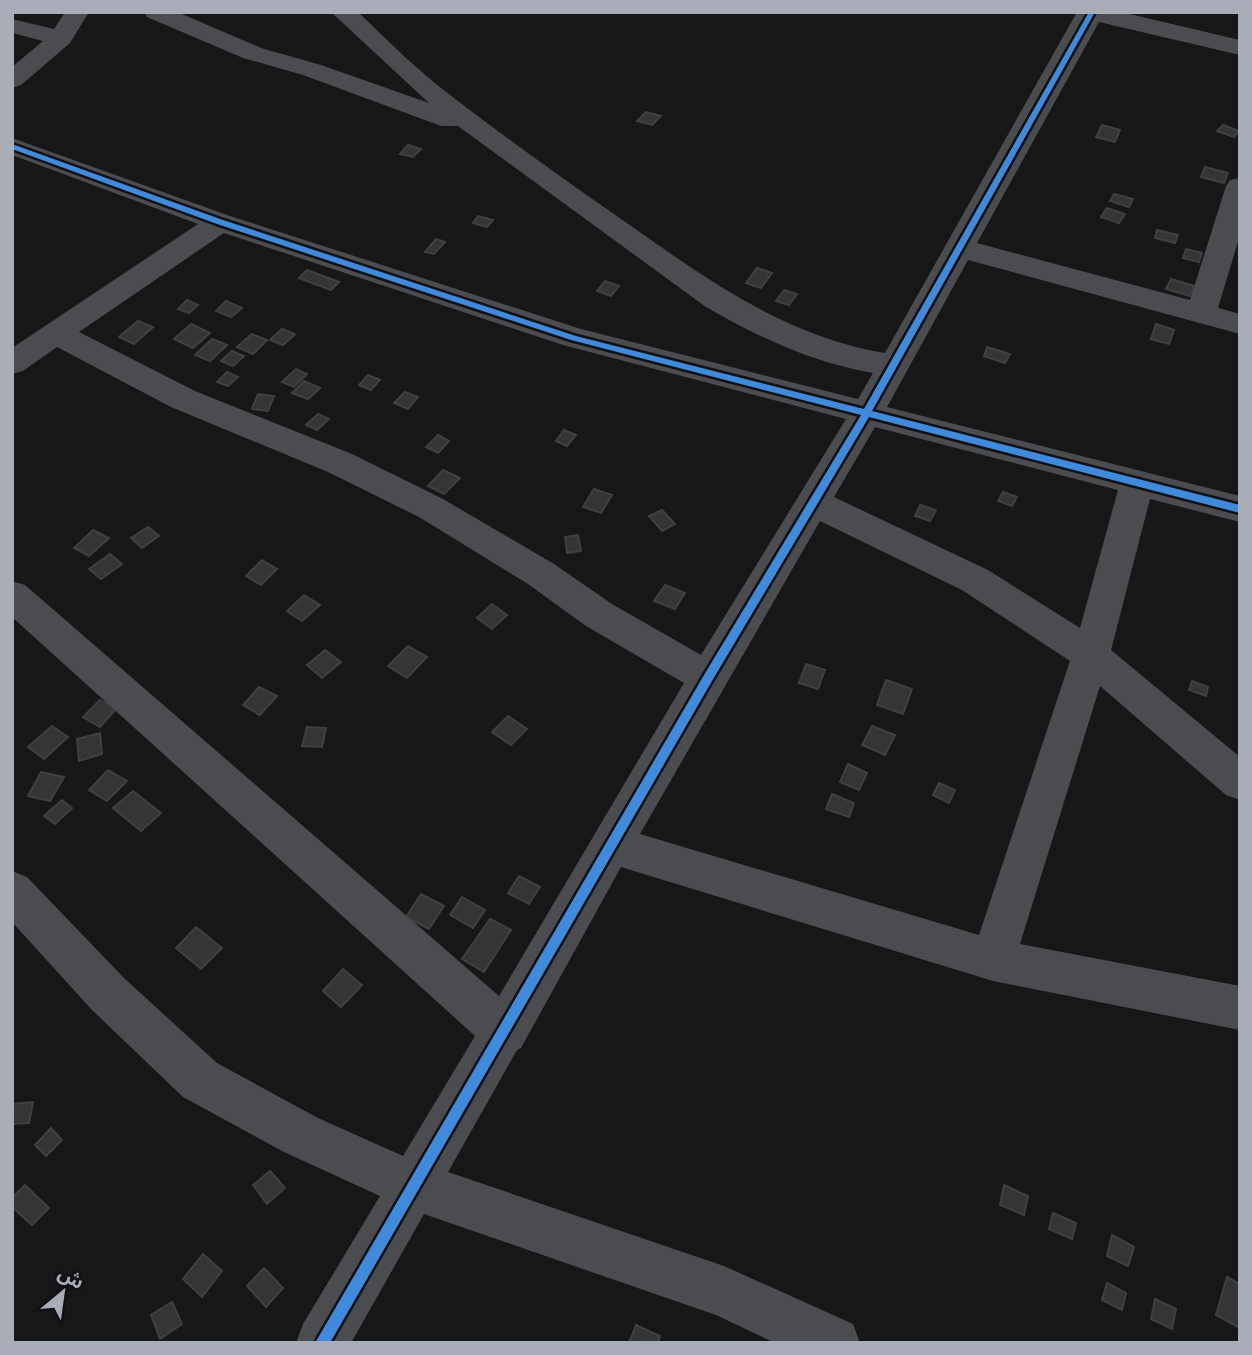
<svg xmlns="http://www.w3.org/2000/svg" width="1252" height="1355" viewBox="0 0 1252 1355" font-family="'Source Sans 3','Noto Sans Arabic',sans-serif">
<rect width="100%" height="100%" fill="#171717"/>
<g fill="#353536" stroke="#3f4043" stroke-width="2">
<polygon points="646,112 661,116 652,125 637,121"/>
<polygon points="1102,125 1120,130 1115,142 1096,137"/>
<polygon points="1223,125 1239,131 1234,137 1217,131"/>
<polygon points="408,145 421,149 413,157 400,154"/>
<polygon points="1205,167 1228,173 1224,183 1201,177"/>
<polygon points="1114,194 1133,199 1129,207 1110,201"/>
<polygon points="1107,208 1125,214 1119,223 1101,217"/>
<polygon points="478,216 493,220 487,227 473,223"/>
<polygon points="1157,230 1178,235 1175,243 1155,238"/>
<polygon points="436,239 445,242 434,254 425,252"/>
<polygon points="1186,249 1202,253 1199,262 1183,258"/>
<polygon points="757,268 772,273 761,288 746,283"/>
<polygon points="307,270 339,282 331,290 299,278"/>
<polygon points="1171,279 1194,286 1190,296 1166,289"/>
<polygon points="605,281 619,286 611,296 597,291"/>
<polygon points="784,290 797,294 789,305 776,301"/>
<polygon points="187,300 198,305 189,313 178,309"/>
<polygon points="226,301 242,308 231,317 216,311"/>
<polygon points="138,321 153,327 134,344 119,337"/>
<polygon points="191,324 210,333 193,348 174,339"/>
<polygon points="1156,324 1174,330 1169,344 1151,339"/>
<polygon points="282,329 295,334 283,345 270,340"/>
<polygon points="252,334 267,340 253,354 237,347"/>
<polygon points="212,339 227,345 210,361 195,355"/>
<polygon points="987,347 1010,354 1005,363 984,356"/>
<polygon points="232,351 244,356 233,366 221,361"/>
<polygon points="296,369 307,374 294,387 282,382"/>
<polygon points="227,372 238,377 228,386 217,382"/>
<polygon points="368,375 380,380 371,390 359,385"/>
<polygon points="304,381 320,388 308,399 292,393"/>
<polygon points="405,392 418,397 408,409 394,403"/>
<polygon points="258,394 274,396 268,411 252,409"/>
<polygon points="318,414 329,419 317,430 306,425"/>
<polygon points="564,430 576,435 567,446 556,441"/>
<polygon points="438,435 449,441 438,453 426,447"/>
<polygon points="443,470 460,478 444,494 428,486"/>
<polygon points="594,489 612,495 601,513 583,507"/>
<polygon points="1003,492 1017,497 1012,506 998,501"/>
<polygon points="920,505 936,510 930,521 915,516"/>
<polygon points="662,510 675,524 662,531 649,516"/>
<polygon points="148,527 159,536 142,548 131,538"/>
<polygon points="93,530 109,538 89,556 74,548"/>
<polygon points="578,535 581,551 567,553 565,537"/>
<polygon points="110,554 122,564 101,579 89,569"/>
<polygon points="262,560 277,569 261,585 246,576"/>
<polygon points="665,585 685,593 675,609 654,601"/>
<polygon points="304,595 320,605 302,621 287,611"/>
<polygon points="492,604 507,615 492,629 477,618"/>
<polygon points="408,646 427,657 407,678 388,666"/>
<polygon points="325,650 341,662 322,678 307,665"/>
<polygon points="806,664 825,670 818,689 799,683"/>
<polygon points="886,680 912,689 903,714 877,705"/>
<polygon points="1192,681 1208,687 1206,696 1189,690"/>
<polygon points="259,687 277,696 260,715 243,705"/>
<polygon points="100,700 116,709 100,727 83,717"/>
<polygon points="508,716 527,729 511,745 492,732"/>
<polygon points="52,726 68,737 44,759 28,747"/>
<polygon points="872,726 895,735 885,755 862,745"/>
<polygon points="307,727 326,728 322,747 302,746"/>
<polygon points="100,733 102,754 79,761 77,739"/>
<polygon points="848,764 867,773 859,790 840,782"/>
<polygon points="108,770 127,781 107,801 89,790"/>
<polygon points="41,772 64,777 50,801 28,796"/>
<polygon points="939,783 955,790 949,803 933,795"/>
<polygon points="133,791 161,813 141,831 113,808"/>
<polygon points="832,794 854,803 849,817 826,809"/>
<polygon points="62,800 72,808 55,824 44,816"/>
<polygon points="519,876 540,887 529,904 508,893"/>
<polygon points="421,894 444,906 429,929 406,917"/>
<polygon points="462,897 485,910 473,928 450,915"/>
<polygon points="490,919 511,930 484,972 462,959"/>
<polygon points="196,927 222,948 201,969 176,948"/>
<polygon points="343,969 362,985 341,1007 323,991"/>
<polygon points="33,1102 29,1123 12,1124 12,1104"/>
<polygon points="51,1128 62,1140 46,1156 35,1145"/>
<polygon points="270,1171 285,1188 267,1204 253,1185"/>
<polygon points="25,1185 49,1208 32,1225 12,1207 12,1198"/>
<polygon points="1004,1185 1028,1196 1024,1215 1000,1205"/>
<polygon points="1053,1213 1076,1223 1072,1239 1049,1229"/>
<polygon points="1112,1235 1134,1247 1128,1266 1107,1256"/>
<polygon points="203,1254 222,1271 202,1297 183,1279"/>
<polygon points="264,1268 283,1288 266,1307 247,1286"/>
<polygon points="1227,1277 1240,1284 1240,1328 1216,1315"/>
<polygon points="1107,1283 1126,1293 1122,1310 1102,1300"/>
<polygon points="1155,1299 1176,1309 1172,1329 1151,1319"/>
<polygon points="172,1302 182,1324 160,1339 151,1315"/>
<polygon points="636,1325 660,1336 658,1343 629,1343"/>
</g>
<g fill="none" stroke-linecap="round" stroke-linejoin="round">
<g fill="#4b4c50" fill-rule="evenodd">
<polygon points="65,12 89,12 70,43 21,85 12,88 12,67 43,41 12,33 12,19 54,29"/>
<path d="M144,12H177L261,48L321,65L429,103L331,12H358C383,36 409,62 436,84C496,131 559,176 621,219C704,277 783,336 885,353L1077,12H1121L1240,40V55L1099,22L977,243L1190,300L1226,186L1230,180L1240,178V235L1218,308L1240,314V334L968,260L887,407L1240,496V522L1150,499L1111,650L1240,757V800L1226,795L1100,686L1020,944L1240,986V1030L993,981L621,867L521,1048L517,1050L448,1172L724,1266L853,1324L860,1343H775L716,1315L424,1214L351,1343H296L303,1324L380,1196L284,1152L183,1097L92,1010L12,922V871L27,877L124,978L217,1063L318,1118L403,1156L475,1036L12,617V581L25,585L499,996L684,683L586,626L528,584L419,517L328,472L171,407L57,347L23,371L12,374V348L198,224L12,155V138L230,216L581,329L858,399L873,373C813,363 758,337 706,307L458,126H441L303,75L243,58L147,17ZM224,233L563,345L846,419L701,655L612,604L554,564L443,499L352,454L195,391L79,332ZM875,427L1118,490L1080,628L988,570L834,497ZM820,521L962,590L1070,661L979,935L640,834Z"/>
</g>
<defs>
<polygon id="cycleway" points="1089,12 1095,12 872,411 1240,505 1240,513 869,417 712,681 330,1343 315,1343 704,675 861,415 571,340 217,224 12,149 12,144 223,220 576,336 864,409"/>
</defs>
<use href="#cycleway" stroke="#111113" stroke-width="5"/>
<use href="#cycleway" fill="#408adc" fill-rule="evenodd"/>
</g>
<rect width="1252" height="1355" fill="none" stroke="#a8adb8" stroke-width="28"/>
<g transform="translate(63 1292) rotate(29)" stroke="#111113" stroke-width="5" paint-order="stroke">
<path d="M0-5L12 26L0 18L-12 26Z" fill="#a8adb8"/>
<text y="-10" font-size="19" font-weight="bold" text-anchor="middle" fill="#a8adb8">ش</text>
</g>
</svg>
